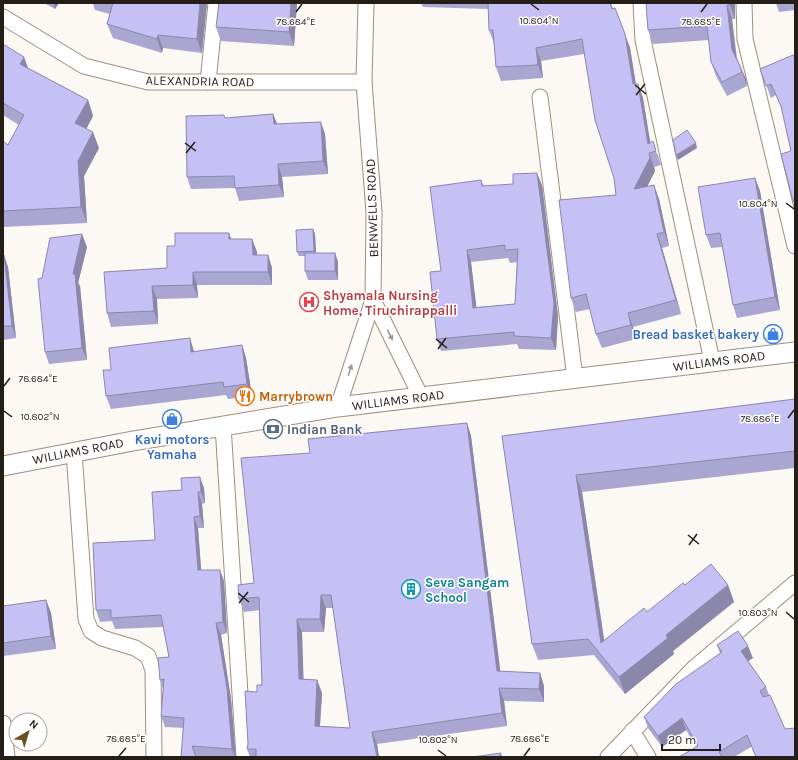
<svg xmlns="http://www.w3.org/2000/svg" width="798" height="760" viewBox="0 0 798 760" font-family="Karla,sans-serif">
<rect width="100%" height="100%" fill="#fcf8f4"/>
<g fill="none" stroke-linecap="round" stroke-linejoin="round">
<defs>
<g id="minor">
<polyline points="641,3 643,40 712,361"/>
<polyline points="744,3 745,39 795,246"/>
<polyline points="3,17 84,66 148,82 364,82"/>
<polyline points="208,82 216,3"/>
<polyline points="540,97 575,378"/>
<polyline points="373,300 421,397"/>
<polyline points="338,407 373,300 374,212 364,82 366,3"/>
<polyline points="223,426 244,757"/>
<polyline points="74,452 86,619 91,631 102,638 135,648 148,656 153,670 154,757"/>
<polyline points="3,723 7,757"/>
<polyline points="632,731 648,757"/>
<polyline points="608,757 694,668 795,583"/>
</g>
<polyline id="tertiary" points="3,466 133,441 338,407 795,352"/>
</defs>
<use href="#minor" stroke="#a08e7b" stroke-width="17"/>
<use href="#tertiary" stroke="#a08e7b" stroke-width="21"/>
<use href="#minor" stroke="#fff" stroke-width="15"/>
<use href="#tertiary" stroke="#fff" stroke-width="19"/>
</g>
<g fill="#aaa6d2" fill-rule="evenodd">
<polygon points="44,3 59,3 55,9"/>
<polygon points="93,3 207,3 202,53 163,48 162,53 113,38 107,24 110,14 95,10"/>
<polygon points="219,3 297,3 294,46 221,41 216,27"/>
<polygon points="421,3 611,3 613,9 630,48 636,84 638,84 643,98 650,143 658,155 661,165 654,167 655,171 647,186 659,199 669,246 662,248 681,314 633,327 636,339 602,348 596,334 590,309 576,312 571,298 616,195 614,178 584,54 541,61 543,78 501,81 496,67 494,43 489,30 488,9 423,7"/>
<polygon points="646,3 735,3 735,19 732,19 737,58 740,66 746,79 747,86 727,96 716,76 711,62 709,40 653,44 648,30"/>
<polygon points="776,3 795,3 795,10 779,12"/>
<polygon points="3,44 28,68 88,100 93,116 86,129 99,148 84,176 87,223 3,227 3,141 8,145 19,125 3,115"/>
<polygon points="795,58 795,206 793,201 791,151 782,110 776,95 771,98 760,69"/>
<polygon points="273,114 277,124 325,134 328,174 282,177 284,197 239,201 235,188 191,189 187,177 224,115 225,118"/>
<polygon points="755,178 760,191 780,310 737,318 733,305 722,247 711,248 706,235"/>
<path d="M481,180L484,186L542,185L558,316L556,350L519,349L517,344L441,351L437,339L441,271ZM508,258L510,263L517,262L515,304L476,307L471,262Z"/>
<polygon points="313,229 315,234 316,253 335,253 338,262 338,280 308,280 305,271 305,256 299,256 297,252"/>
<polygon points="231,239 252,239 257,252 257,255 268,255 272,268 272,285 197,285 198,298 157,299 158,324 111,327 107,313 167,268 175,246"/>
<polygon points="87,247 78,283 80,286 87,360 49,364 45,352 42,278"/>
<polygon points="3,255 8,267 16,338 3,340"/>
<polygon points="242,345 246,358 252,396 228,399 226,395 111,409 106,396 111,370 194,351 194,352"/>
<polygon points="795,399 795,468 582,492 604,640 647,612 685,585 728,585 734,602 673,651 674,654 625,694 594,655 538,660 532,644 502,436"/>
<path d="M467,423L471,436L500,672L540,673L544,686V702L504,701L507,726L377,744L379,757H250L247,749L257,692L262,685L259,610L244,612L239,599L254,583L310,453ZM326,608H333L350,728L320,726L322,693L317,680L303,679L302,632H324Z"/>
<polygon points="204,488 205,503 202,504 204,528 198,528 201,570 220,570 224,581 227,633 221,635 231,699 236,757 196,757 183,728 165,727 161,716 163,689 160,680 169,657 163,627 115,629 112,621 100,622 96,610 155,540 182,490"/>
<polygon points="46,600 51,613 56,649 3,656 3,606"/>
<polygon points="717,645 753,658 748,661 766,687 769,695 751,747 734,757 679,757 696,747 686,730 662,747 648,728 644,717 720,653"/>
</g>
<g fill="#8b87ab">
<polygon points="53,3 59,3 55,9"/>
<polygon points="200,3 207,3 202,53 197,39"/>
<polygon points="291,3 297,3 294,46 289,32"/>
<polygon points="730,3 735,3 735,19 730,5"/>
<polygon points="727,5 732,19 737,64 732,50"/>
<polygon points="625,34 630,48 638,98 633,84"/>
<polygon points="158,35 163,48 162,53 157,39"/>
<polygon points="536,48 541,61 543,78 538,65"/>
<polygon points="24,57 30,73 20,64"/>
<polygon points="740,66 746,79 747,86 742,72"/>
<polygon points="638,84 643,98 652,153 648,144"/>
<polygon points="88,100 93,116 81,139 75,123"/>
<polygon points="273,114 278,126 274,124"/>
<polygon points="321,122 325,134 328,174 323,161"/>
<polygon points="93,132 99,148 84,176 87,223 81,207 78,161"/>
<polygon points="696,143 697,148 678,160 676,155"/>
<polygon points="649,153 654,167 655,171 639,203 634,189"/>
<polygon points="278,164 282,177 284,197 279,185"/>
<polygon points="537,173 542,185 558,316 556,350 551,338"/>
<polygon points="755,178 760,191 780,310 775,297"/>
<polygon points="654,185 659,199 669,246 664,232"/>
<polygon points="313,229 315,234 316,256 314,251"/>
<polygon points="229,233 234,246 229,239"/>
<polygon points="82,234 87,247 78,283 80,286 87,360 82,348 73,274"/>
<polygon points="657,234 662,248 681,314 676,300"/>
<polygon points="252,239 257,252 257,268 253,255"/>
<polygon points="467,250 471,262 478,320 473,308"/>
<polygon points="335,253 338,262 338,280 335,271"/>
<polygon points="4,255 8,267 16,338 12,326"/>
<polygon points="268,255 272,268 272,285 268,272"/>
<polygon points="193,272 197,285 198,298 193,285"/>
<polygon points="152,286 157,299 158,324 154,311"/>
<polygon points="628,313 633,327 636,339 631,325"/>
<polygon points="190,338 194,351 196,365 191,352"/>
<polygon points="242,345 246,358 252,396 247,384"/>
<polygon points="467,423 471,436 502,684 497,671"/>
<polygon points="576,475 582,492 607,659 601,643"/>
<polygon points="200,477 204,488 205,503 201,492"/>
<polygon points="198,492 202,504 204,528 200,516"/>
<polygon points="194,517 198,528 202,581 198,570"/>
<polygon points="220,570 224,581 227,633 223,622"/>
<polygon points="728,585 734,602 673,651 674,654 625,694 619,677 666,635"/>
<polygon points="321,595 326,608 324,632 320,619"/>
<polygon points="46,600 51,613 56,649 51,636"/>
<polygon points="297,619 302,632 304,692 299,679"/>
<polygon points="216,623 221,635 231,699 236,757 235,757 232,749"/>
<polygon points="748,646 753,658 745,663 741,651"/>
<polygon points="540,673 544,686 544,702 539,689"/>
<polygon points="317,680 322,693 319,739 315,726"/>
<polygon points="499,688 504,701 507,726 502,713"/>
<polygon points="682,718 686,730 662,747 658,736"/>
<polygon points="372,732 377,744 379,757 377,757"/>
<polygon points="501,753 502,757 499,757"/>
</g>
<g fill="#c6c1f4" stroke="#8b87ab" fill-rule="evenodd">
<polygon points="113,3 200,3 197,39 158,35 157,39 107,24"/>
<polygon points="219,3 291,3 289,32 216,27"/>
<polygon points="488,3 610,3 612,9 615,8 625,34 633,84 638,84 648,144 653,141 656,151 649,153 650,158 634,189 654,185 664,232 657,234 676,300 628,313 631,325 596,334 586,294 571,298 559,200 616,195 614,178 595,120 582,39 536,48 538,65 496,67 493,30 489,30"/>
<polygon points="646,3 730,3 730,5 727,5 732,50 740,66 742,72 722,82 711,62 707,26 648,30"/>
<polygon points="3,44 24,57 20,64 88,100 75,123 93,132 78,161 81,207 3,211 3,141 8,145 24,115 3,103"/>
<polygon points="793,55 795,58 795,200 793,201 781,154 791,151 781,106 771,84 766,86 760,69"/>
<polygon points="273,114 274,124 321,122 323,161 278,164 279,185 235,188 234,176 187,177 186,116 224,115 225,118"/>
<polygon points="687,130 696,143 676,155 673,140"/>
<path d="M537,173L554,303L551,338L514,336V332L437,339L430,272L441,271L430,187L481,180L482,186L513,184V174ZM505,245V250L518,249L515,304L473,308L467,250Z"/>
<polygon points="755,178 775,297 733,305 720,233 706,235 698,187"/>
<polygon points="313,229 314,251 297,252 296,230"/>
<polygon points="175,233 229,233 229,239 252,239 253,255 268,255 268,272 193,272 193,285 152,286 154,311 107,313 104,272 167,268 167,246 175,246"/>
<polygon points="82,234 73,274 75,274 82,348 45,352 38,279 42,278 50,238"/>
<rect x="305" y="253" width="30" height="18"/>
<polygon points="3,255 4,255 12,326 3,326"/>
<polygon points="190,338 191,352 242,345 247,384 224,387 223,382 106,396 103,370 111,370 109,348"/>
<polygon points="795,399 795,451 576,475 601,643 644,608 647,612 683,583 685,585 711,564 728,585 666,635 668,638 619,677 588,639 532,644 502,436"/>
<path d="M467,423L497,671L540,673L539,689L499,688L502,713L372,732L377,757H256V749H247L248,744L245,691L257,692V685H262L259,597L239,599L238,585L254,583L241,458L310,453L308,439ZM321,595H331L350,728L315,726L317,680L299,679L297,619H320Z"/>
<polygon points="200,477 201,492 198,492 200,516 194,517 198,570 220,570 223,622 216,623 227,688 232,749 192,746 196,757 181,757 184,718 161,716 164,679 160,680 158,658 169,657 161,615 111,618 111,610 96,610 93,543 155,540 152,492 182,490 181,478"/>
<polygon points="46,600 51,636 3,643 3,606"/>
<polygon points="738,631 748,646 741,651 766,687 760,691 763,697 770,695 785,729 795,728 795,757 756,757 747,735 719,752 722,757 679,757 698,746 682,718 658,736 644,717 676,684 722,652 717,645"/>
<polygon points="501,753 499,757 473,757"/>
</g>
<defs><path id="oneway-solid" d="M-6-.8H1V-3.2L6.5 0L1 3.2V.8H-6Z"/></defs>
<g fill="#9d9a96">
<use href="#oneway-solid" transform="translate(390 335) rotate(64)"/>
<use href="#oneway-solid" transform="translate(350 370) rotate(-72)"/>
</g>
<path fill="none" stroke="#251e16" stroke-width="1.5" d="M531,4L539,10M296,12L302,4M701,12L707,4M635,85L646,94M636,95L645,84M185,143L196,151M186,153L195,142M786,203L794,209M436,339L447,348M438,349L446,338M4,386L10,378M4,411L12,417M788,418L794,410M688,535L699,544M689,545L697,534M238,593L249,602M239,603L248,592M786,612L794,619M438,750L446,756M119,756L126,748M524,756L530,748"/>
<defs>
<symbol id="hospital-ring" viewBox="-11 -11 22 22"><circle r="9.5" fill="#fff" stroke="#e0444e" stroke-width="1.5"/><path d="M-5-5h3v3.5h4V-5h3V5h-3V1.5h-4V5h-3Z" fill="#e0444e"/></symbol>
<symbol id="shop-ring" viewBox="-11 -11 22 22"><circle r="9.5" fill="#fff" stroke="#3f7fe0" stroke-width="1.5"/><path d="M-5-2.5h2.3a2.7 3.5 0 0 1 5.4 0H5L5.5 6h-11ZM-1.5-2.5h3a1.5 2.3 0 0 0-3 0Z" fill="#3f7fe0"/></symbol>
<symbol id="restaurant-ring" viewBox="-11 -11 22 22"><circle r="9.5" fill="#fff" stroke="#e8710a" stroke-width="1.5"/><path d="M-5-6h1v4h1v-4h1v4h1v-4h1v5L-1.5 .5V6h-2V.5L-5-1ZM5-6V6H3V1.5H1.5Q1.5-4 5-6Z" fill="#e8710a"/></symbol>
<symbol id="bank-ring" viewBox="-11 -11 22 22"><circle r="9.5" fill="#fff" stroke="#5c6f8a" stroke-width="1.5"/><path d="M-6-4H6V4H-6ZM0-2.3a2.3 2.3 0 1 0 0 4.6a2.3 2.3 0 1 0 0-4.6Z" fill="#5c6f8a"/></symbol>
<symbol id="building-ring" viewBox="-11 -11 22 22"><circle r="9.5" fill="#fff" stroke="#0f9aa8" stroke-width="1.5"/><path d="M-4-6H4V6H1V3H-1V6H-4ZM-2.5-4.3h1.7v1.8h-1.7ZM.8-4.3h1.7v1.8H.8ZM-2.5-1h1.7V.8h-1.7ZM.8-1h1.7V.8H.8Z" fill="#0f9aa8"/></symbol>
</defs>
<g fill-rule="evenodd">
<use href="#hospital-ring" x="298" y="291" width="22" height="22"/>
<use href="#shop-ring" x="762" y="323" width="22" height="22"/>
<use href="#restaurant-ring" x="234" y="385" width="22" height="22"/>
<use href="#shop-ring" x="161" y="408" width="22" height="22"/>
<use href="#bank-ring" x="262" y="418" width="22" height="22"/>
<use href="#building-ring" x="400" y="578" width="22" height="22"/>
</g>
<g text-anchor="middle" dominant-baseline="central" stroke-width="3" stroke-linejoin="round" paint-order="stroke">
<g font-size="13" fill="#251e16" stroke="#fff">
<text transform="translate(200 81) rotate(1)">ALEXANDRIA ROAD</text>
<text transform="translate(372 208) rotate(-92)">BENWELLS ROAD</text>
<text transform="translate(719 361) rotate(-7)">WILLIAMS ROAD</text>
<text transform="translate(398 400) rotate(-7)">WILLIAMS ROAD</text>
<text transform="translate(78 451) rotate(-11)">WILLIAMS ROAD</text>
</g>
<g font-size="13" font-weight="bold" fill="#be3a42" stroke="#fff" text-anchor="start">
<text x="323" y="295">Shyamala Nursing<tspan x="323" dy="15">Home, Tiruchirappalli</tspan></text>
</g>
<g font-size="13" font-weight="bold" fill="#366cbe" stroke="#fff" text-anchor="end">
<text x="759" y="334">Bread basket bakery</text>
<text x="172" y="439" text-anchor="middle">Kavi motors<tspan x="172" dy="15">Yamaha</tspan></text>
</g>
<g font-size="13" font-weight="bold" fill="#c56008" stroke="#fff" text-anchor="start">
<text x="259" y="396">Marrybrown</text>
</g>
<g font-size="13" font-weight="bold" fill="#4e5e75" stroke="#fff" text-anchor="start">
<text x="287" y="429">Indian Bank</text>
</g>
<g font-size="13" font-weight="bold" fill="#0d838f" stroke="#fff" text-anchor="start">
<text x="425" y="582">Seva Sangam<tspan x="425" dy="15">School</tspan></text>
</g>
</g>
<g font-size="10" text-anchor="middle" fill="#251e16" stroke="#fff" stroke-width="3" stroke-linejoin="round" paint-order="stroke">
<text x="539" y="24">10.804°N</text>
<text x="296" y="25">78.684°E</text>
<text x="701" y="25">78.685°E</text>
<text x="758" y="207">10.804°N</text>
<text x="38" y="382">78.684°E</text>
<text x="40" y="420">10.802°N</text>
<text x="760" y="422">78.686°E</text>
<text x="758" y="616">10.803°N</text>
<text x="126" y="742">78.685°E</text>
<text x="530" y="742">78.686°E</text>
<text x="438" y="743">10.802°N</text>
</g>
<rect width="798" height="760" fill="none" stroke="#251e16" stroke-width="8"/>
<g transform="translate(28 732) rotate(38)"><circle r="19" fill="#ffffff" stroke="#a8a5a2"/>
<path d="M0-3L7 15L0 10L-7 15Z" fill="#6d4f24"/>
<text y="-6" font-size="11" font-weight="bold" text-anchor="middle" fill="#251e16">N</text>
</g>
<path d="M662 744v6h58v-6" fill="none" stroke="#251e16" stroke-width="2"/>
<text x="668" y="744" font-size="12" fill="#251e16" stroke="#ffffff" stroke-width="3" paint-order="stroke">20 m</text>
</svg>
